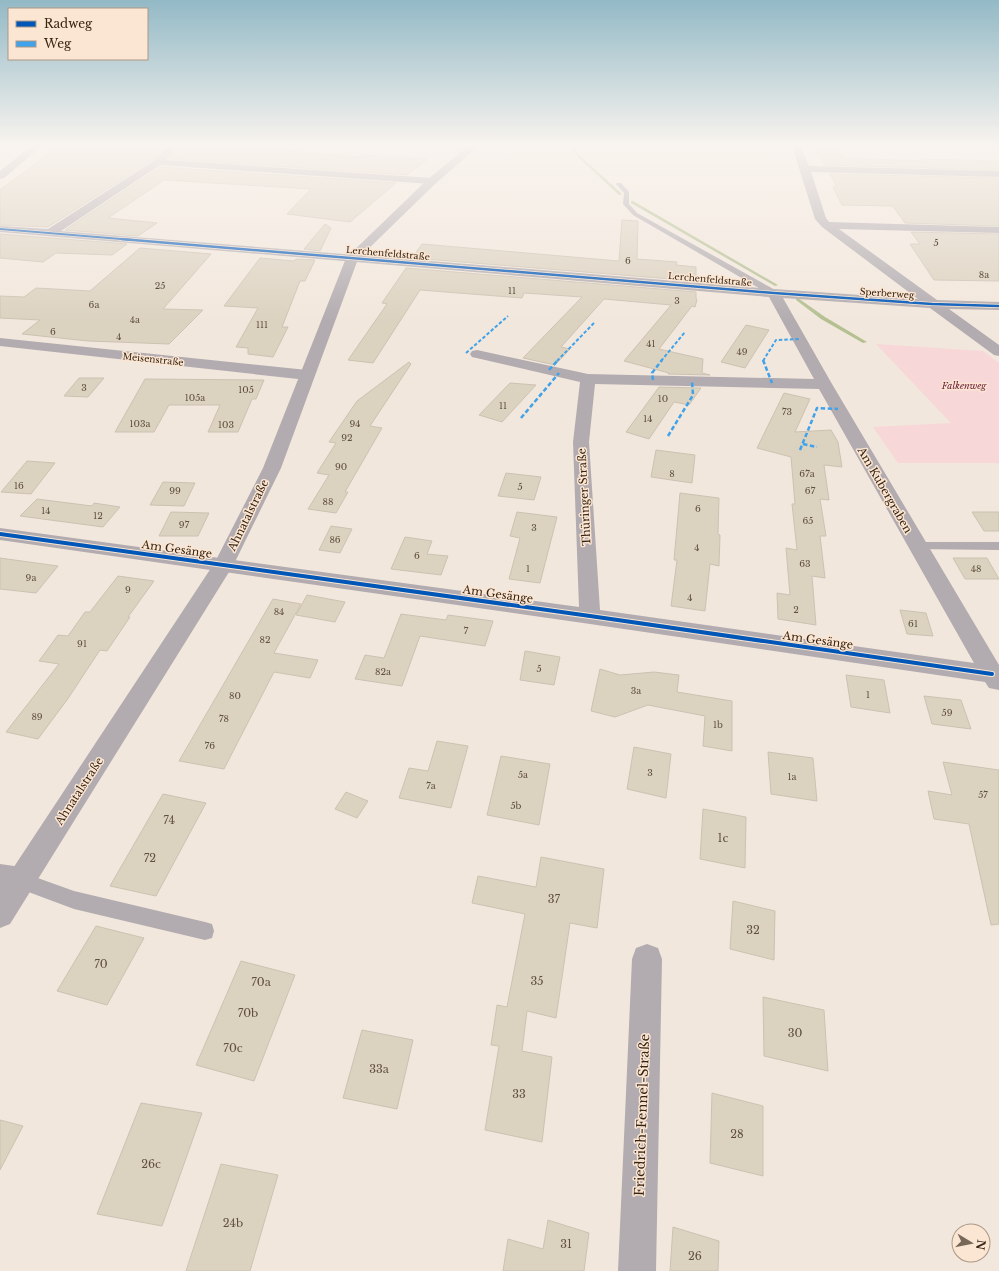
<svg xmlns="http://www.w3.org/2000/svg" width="999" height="1271" viewBox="0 0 999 1271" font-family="'Libre Baskerville',serif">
<rect width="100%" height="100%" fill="#f2e7dc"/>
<polygon fill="#f8d7d8" points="876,344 983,351 999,363 999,463 898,463 873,427 951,423"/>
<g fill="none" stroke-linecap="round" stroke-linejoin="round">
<g fill="#b4c092" fill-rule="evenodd">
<polygon points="571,144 573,144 579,155 621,193 621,195 619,195 577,156"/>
<polygon points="631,201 633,201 778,285 775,286 631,203"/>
<polygon points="796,298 798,298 825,317 867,342 863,343 821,319 796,300"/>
</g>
</g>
<g fill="#dcd2c0" stroke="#cdc2b2">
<polygon points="71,144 164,149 154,159 48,227 0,225 0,190 57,148 63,148"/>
<polygon points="196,144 283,148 280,150 359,157 362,155 428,159 407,175 169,159 177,150 186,150"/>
<polygon points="815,147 836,147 843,158 923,161 921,159 999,161 999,170 825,165"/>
<polygon points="160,167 396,183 350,222 287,214 311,189 164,180 108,218 157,223 138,236 65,230"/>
<polygon points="830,174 999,178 999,226 905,223 893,206 842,205 833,187 837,187"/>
<polygon points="622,220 638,221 637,259 677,262 676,265 696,267 696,281 412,258 422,244 619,261"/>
<polygon points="325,224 331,228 320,251 304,249"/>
<polygon points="911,232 999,234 999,281 934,280 910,244 920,244"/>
<polygon points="0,234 127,244 112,255 56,253 43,262 0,258"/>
<polygon points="140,248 211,254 163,309 203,310 169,344 88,341 22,334 40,320 0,318 0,296 24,297 36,288 90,291"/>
<polygon points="260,258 294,261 296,259 315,260 305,281 300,281 282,327 288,327 273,357 248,354 248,348 236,347 258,308 224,306"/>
<polygon points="406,268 696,292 696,298 697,300 695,307 692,306 659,349 703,359 702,373 710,375 668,374 669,373 624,361 671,305 604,299 561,347 570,349 555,365 523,358 582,297 524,293 522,298 420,290 373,363 348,360 387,304 382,303"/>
<polygon points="746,325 769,330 745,368 721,362"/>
<polygon points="409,362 411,364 370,426 382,428 345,492 348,492 336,513 308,509 329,475 317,473 336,443 329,442 357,401"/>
<polygon points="79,378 104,378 88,397 64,396"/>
<polygon points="145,379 264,380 256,399 252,399 238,432 208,432 220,405 169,405 154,432 115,432"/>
<polygon points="510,383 536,385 502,422 479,415"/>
<polygon points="659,387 701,388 689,405 674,402 649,439 626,432"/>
<polygon points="784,393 810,399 795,432 831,430 838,442 842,467 824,465 829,500 820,499 826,536 820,536 825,578 812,576 816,625 778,619 777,593 790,595 786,548 797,550 792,504 795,504 791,457 757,448"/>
<polygon points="656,450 695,455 692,483 651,477"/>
<polygon points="27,461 55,463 31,494 1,492"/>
<polygon points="506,473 541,477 534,500 498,496"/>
<polygon points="163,482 195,483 184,506 150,505"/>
<polygon points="680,493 719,498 718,534 720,535 719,566 710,564 705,611 671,606 677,560 674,560"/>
<polygon points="37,499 92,506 94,503 120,507 103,527 20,516"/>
<polygon points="171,512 209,513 198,536 159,536"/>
<polygon points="517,512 557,517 540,583 509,579 520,538 510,536"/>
<polygon points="972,512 999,512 999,531 984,531"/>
<polygon points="331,526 352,529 340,553 319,550"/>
<polygon points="405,537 432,541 427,554 448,556 441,575 391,569"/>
<polygon points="0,558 58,566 36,593 0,589"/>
<polygon points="953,558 987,558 999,579 965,579"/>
<polygon points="118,576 154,581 128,617 130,617 107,651 100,650 67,700 38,739 6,732 59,664 39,661 58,635 68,636 85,612 90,612"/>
<polygon points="307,595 345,602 335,622 296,615"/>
<polygon points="273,599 301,604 274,653 318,660 310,678 274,672 224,769 179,761"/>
<polygon points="900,610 926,613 933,636 907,634"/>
<polygon points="401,614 446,620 448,615 493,621 485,646 420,636 402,686 355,679 365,655 384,658"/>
<polygon points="525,651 560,657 554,685 520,680"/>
<polygon points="600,669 620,675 654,672 679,675 677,692 732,701 732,751 703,746 705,716 648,705 615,717 591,711"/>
<polygon points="846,675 884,680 890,713 851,707"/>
<polygon points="924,696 961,700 971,729 932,724"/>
<polygon points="437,741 468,746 451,808 399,798 409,768 428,771"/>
<polygon points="634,747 671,754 666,798 627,789"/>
<polygon points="768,752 813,758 817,801 771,794"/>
<polygon points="501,756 550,764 539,825 487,815"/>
<polygon points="943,762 999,770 999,924 991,925 969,824 934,819 928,791 952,795"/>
<polygon points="346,792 368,801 357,818 335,809"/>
<polygon points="163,794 206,803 156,896 110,886"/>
<polygon points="703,809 746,817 745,868 700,859"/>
<polygon points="541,857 604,869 597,928 570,923 556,1018 527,1011 522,1051 552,1057 542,1142 485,1130 499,1046 491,1045 497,1005 507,1007 525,914 472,903 478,876 536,887"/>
<polygon points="733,901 775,911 774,960 730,949"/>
<polygon points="96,926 144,938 107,1005 57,991"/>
<polygon points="241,961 295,975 254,1081 196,1065"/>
<polygon points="763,997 824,1010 828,1071 764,1056"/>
<polygon points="362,1030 413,1040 397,1109 343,1098"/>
<polygon points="712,1093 763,1106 763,1176 710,1163"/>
<polygon points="141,1103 202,1113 162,1226 97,1214"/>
<polygon points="0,1120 23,1126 0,1170"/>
<polygon points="221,1164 278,1175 250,1271 186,1271"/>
<polygon points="548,1220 589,1233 584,1271 503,1271 508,1239 543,1249"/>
<polygon points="673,1227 719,1241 718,1271 670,1271"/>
</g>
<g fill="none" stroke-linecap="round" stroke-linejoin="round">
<g fill="#b2acb0" fill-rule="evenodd">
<polygon points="617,183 621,183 629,192 629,204 637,213 777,291 778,293 777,295 771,295 633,215 623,204 624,193 616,184"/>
<polygon points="918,542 999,542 999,550 914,549 912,546 914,543"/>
<polygon points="21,872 74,891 205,922 212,924 214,931 212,938 205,940 74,909 15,887 12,881 15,875"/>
</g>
<g fill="#b2acb0" fill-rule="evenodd">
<polygon points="34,144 44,144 4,178 0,179 0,171"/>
<path d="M170,144H180L166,160L432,178L437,181L432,184L160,165L61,231L774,289L918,299L822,227L815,219L793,149L795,147H801L809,166L999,171V177L811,172L826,218L829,222L999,227V233L839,229L937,300L999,302V310L949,309L999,345V356L994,355L930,308L783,298L832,384L999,665V690L989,688L985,682L590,624L0,540V528L579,607L573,442L580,382L472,357L470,354L472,351L477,350L588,374L814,379L769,297L0,232V226L48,229L155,160ZM595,384L819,389L974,663L600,610L589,442Z"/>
<polygon points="0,338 307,370 312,372 315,375 312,378 307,380 0,346"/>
<polygon points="0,864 21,867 31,871 35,881 31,891 21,895 0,890"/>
<polygon points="647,944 658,948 662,959 656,1271 618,1271 632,959 636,948"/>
</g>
<polygon fill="#b2acb0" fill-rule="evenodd" points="471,144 481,144 436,183 358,259 281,468 234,564 10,924 0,928 0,888 215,562 263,468 346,258 428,179"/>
<g stroke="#3fa2ea" stroke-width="2" stroke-dasharray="3.5 2" stroke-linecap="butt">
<polyline points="466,353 508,316"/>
<polyline points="557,361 594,323"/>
<polyline points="661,361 685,332"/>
<polyline points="763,361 776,340 799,339"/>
</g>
<g stroke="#3fa2ea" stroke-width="2.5" stroke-dasharray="4.5 2.5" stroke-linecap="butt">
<polyline points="763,360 772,383"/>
<polyline points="549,370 558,360"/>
<polyline points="653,380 652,373 662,360"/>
<polyline points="521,418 559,373"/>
<polyline points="668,436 693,395 692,381"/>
<polyline points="803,444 817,447"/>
<polyline points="800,450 817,408 838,409"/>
</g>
<defs>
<polyline id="cycleway-far2" points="0,229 133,240"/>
<polyline id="cycleway-far1" points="121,239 774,293 932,304 999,306"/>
<polyline id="cycleway" points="0,534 590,616 992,674"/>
</defs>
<use href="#cycleway-far2" stroke="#fbe6d3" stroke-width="3"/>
<use href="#cycleway-far1" stroke="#fbe6d3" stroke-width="4"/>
<use href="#cycleway" stroke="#fbe6d3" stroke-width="6"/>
<use href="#cycleway-far2" stroke="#0057b8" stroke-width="2"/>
<use href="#cycleway-far1" stroke="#0057b8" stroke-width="2.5"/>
<use href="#cycleway" stroke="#0057b8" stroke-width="4"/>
</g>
<linearGradient id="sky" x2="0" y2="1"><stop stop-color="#93b9c6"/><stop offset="0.45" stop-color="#f9f4ef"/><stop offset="1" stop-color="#f9f4ef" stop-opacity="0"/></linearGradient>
<rect width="999" height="322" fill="url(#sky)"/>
<g text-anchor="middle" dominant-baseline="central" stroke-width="3" stroke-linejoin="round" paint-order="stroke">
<g font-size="9" fill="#604f3c">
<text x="936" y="242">5</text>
<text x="628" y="260">6</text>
<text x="984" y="274">8a</text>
<text x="160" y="285">25</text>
<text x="512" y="290">11</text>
<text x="677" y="300">3</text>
<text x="94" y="304">6a</text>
<text x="135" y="319">4a</text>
<text x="262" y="324">111</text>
<text x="53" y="331">6</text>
<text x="119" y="336">4</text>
<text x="651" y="343">41</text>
<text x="742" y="351">49</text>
<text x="84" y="387">3</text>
<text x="246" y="389">105</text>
<text x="195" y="397">105a</text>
<text x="663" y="398">10</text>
<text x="503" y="405">11</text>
<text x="787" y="411">73</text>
<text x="648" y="418">14</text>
<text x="140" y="423">103a</text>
<text x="355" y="423">94</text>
<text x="226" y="424">103</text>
<text x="347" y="437">92</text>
<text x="341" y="466">90</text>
<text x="672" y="473">8</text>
<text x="807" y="473">67a</text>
<text x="19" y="485">16</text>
<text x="520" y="486">5</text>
<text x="175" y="490">99</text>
<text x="810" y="490">67</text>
<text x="328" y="501">88</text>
<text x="698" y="508">6</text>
<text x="46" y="510">14</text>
<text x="98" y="515">12</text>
<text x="808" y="520">65</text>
<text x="184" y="524">97</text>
<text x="534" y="527">3</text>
<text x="335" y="539">86</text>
<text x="697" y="547">4</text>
<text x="417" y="555">6</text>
<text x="805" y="563">63</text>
<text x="528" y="568">1</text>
<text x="976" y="568">48</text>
<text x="31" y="577">9a</text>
<text x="128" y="589">9</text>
<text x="690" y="597">4</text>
<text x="796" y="609">2</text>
<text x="279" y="611">84</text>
<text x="913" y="623">61</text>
<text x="466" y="630">7</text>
<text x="265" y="639">82</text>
<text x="82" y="643">91</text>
<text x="539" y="668">5</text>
<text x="383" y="671">82a</text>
<text x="636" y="690">3a</text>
<text x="868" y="694">1</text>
<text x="235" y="695">80</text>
<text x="947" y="712">59</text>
<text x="37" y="716">89</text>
<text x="224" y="718">78</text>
<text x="718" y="724">1b</text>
<text x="210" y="745">76</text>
<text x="650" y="772">3</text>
<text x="523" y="774">5a</text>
<text x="792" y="776">1a</text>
<text x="431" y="785">7a</text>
<text x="983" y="794">57</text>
<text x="516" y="805">5b</text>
</g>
<g font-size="9" fill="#362310" stroke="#fbe6d3">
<text transform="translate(388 253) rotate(5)">Lerchenfeldstraße</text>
<text transform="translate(710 279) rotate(5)">Lerchenfeldstraße</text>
<text transform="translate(887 293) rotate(4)">Sperberweg</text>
<text transform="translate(153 359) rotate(6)">Meisenstraße</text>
</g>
<g font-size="9" font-style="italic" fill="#6a1834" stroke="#fbe6d3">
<text x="964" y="385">Falkenweg</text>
</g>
<g font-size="11" fill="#362310" stroke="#fbe6d3">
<text transform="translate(885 490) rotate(60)">Am Kubergraben</text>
<text transform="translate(584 497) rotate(-93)">Thüringer Straße</text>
<text transform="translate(248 515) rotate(-64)">Ahnatalstraße</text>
<text transform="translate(177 549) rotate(8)">Am Gesänge</text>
<text transform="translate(498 594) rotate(8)">Am Gesänge</text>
<text transform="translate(818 640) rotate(8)">Am Gesänge</text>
<text transform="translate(79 791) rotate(-57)">Ahnatalstraße</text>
</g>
<g font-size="11" fill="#604f3c">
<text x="169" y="820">74</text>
<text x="723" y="838">1c</text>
<text x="150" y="858">72</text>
<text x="554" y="899">37</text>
<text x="753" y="930">32</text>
<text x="101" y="964">70</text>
<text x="537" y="981">35</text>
<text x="261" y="982">70a</text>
<text x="248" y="1013">70b</text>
<text x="795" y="1033">30</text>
<text x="233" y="1048">70c</text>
<text x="379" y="1069">33a</text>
<text x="519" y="1094">33</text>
<text x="737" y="1134">28</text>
<text x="151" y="1164">26c</text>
<text x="233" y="1223">24b</text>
<text x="566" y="1244">31</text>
<text x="695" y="1256">26</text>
</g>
<g font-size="13" fill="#362310" stroke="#fbe6d3">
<text transform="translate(642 1115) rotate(-88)">Friedrich-Fennel-Straße</text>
</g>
</g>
<rect x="8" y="8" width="140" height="52" fill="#fbe6d3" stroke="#ac9885"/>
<rect x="16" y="21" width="20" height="6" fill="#0057b8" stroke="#ac9885"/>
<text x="44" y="28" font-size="12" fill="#362310">Radweg</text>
<rect x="16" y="41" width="20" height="6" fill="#3fa2ea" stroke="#ac9885"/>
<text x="44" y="48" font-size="12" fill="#362310">Weg</text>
<g transform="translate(971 1243) rotate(100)"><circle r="19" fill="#fbe6d3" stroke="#ac9885"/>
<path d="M0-3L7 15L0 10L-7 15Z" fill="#786857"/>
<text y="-6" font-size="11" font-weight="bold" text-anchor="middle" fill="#362310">N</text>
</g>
</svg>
